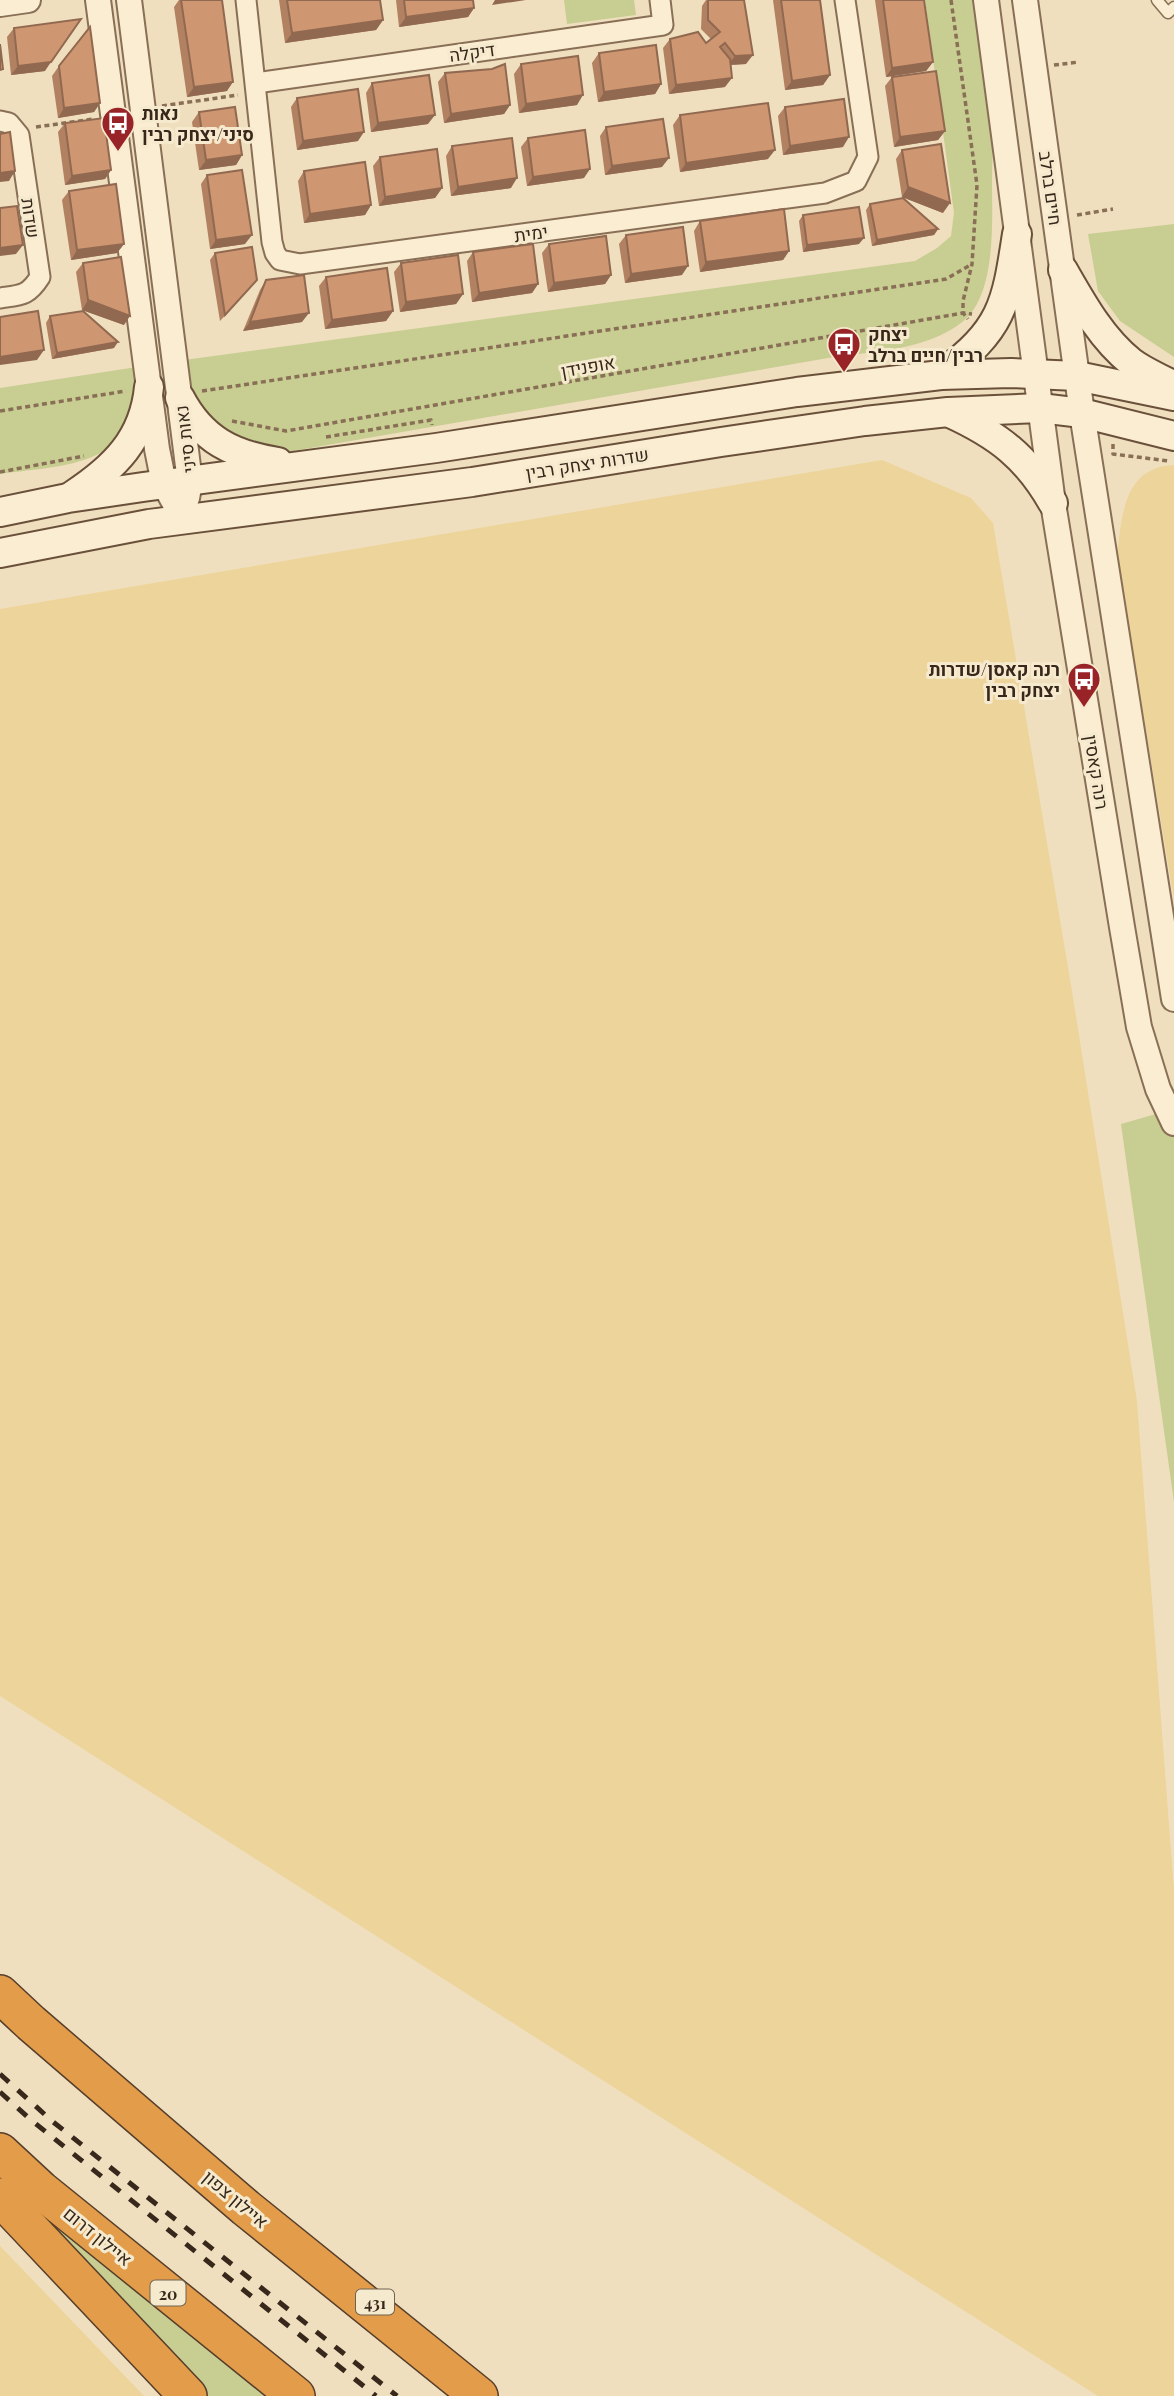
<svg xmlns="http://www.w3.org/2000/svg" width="1174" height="2396" viewBox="0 0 1174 2396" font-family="'Playfair Display',Heebo,serif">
<rect width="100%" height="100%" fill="#efdfbe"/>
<g fill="#c8cd92">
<polygon points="564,0 634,0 636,15 567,24"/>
<path d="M925,0H975C981,40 989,81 992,122C994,141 992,161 992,181C992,220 997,297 961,323C924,351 873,351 828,358L293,451H267L237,444L191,402L184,360L915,261L937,248L951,236L954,213Z"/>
<polygon points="1174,224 1174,357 1120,321 1098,291 1088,234"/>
<path d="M137,367C136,384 137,405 130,421C110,469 44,467 0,474V388Z"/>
<polygon points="1163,1112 1174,1134 1174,1502 1121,1124"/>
<polygon points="0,2183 270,2396 202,2396"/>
</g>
<g fill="#edd49a">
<polygon points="882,460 971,498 993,523 1071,985 1137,1401 1174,1891 1174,2396 1098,2396 0,1696 0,609"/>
<path d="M1174,465V900L1117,555C1122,517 1123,467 1174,465Z"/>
<polygon points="0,2246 144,2396 0,2396"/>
</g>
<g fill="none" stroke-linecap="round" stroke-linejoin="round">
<defs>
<polyline id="service" points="1157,0 1168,13 1174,7"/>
<g id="minor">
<polyline points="246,0 272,242 275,253 280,260 300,264 825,193 856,181 868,157 845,0"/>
<polyline points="256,83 663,25 660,0"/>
<path d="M0,121L9,123L19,135L40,277C28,296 21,295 0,298"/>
</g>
<g id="tertiary">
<polyline points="98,0 157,449 164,484 184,520"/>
<polyline points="129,0 190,482 187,498"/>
<polyline points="986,0 1053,503 1122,927 1139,1027 1158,1089 1174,1123"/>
<polyline points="1025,0 1082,413 1174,999"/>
<polyline points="0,4 28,0"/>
</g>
<g id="secondary">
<path d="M1063,270C1082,303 1101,338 1131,362C1144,372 1160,378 1174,386"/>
<path d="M941,375C1002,329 1006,307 1017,234"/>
<path d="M180,398C202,440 233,455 278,462"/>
<path d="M950,413C998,435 1027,457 1053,503"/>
<path d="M73,495C114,468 144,439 149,387"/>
<polyline points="0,512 68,498 143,487 436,448 797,392 941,375 1011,373 1077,376 1174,396"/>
<polyline points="0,553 149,524 472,482 721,442 865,421 948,412 1040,408 1082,413 1174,436"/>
</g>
<g id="motorway">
<polyline points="0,1994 31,2023 246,2208 479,2396"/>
<polyline points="0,2152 41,2190 296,2396"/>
<polyline points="0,2197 188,2396"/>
</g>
</defs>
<use href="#service" stroke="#886f56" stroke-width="13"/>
<use href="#minor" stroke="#886f56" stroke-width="23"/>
<use href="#tertiary" stroke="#886f56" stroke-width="28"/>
<use href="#secondary" stroke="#6a503a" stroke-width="32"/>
<use href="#motorway" stroke="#553e2b" stroke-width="40"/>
<g stroke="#886f56" stroke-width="3.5" stroke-dasharray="5 3.5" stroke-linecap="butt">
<polyline points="951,0 977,185 972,264 963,301 963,313 968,319"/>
<polyline points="1054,65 1079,62"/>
<polyline points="162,106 238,95"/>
<polyline points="36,127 94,119"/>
<polyline points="1077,215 1113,209"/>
<polyline points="202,391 946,279 972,264"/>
<polyline points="0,411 126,391"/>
<polyline points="232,421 286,431 963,313 972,314"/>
<polyline points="326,437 431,420 432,425"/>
<polyline points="1113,444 1113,454 1169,461"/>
<polyline points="0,472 84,456"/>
</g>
<use href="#service" stroke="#faedd1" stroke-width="10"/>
<use href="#minor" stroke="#faedd1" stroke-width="19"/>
<use href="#tertiary" stroke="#faedd1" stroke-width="24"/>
<use href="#secondary" stroke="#faedd1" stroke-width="28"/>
<use href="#motorway" stroke="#e39c4a" stroke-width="37"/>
<g stroke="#37281b" stroke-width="5" stroke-dasharray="12 12" stroke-linecap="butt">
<polyline points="0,2074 52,2121 397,2396"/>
<polyline points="0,2092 31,2120 376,2396"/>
</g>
</g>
<g fill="#b28162">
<polygon points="179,0 222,0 227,91 187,97 174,7"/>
<polygon points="279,0 380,0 383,20 376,30 285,43"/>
<polygon points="396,0 473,0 474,8 468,17 399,27"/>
<polygon points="706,0 744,0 746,64 730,65 725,87 669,94 663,48 670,39 706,43 711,39 701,29 702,6"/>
<polygon points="773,0 820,0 830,75 823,85 785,90"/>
<polygon points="875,0 924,0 933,62 926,71 886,77"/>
<polygon points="14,28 45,71 11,75 7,37"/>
<polygon points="599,53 661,84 655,94 598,102 592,63"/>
<polygon points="521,64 577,105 519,113 514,74"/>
<polygon points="59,66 100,103 94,112 58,118 52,76"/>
<polygon points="445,73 510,105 504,114 444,123 438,82"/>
<polygon points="892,77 945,131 938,140 894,147 885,86"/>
<polygon points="372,83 428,124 371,132 366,93"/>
<polygon points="297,98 358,141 297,150 291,107"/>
<polygon points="785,107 843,147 783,155 778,116"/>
<polygon points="199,112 242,155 236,165 199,170 192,122"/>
<polygon points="680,115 768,159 680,172 673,125"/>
<polygon points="65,123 111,170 105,179 65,185 58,132"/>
<polygon points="606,127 662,167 605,175 600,136"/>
<polygon points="528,138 584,178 527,186 521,147"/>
<polygon points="452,146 511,188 451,196 446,156"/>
<polygon points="902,150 943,213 902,197 896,159"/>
<polygon points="380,157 442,188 435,198 379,206 373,166"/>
<polygon points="304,171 371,205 365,215 304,223 298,181"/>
<polygon points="207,175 245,244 210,249 201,184"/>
<polygon points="69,191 124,244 117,253 71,260 62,200"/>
<polygon points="870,204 938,229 934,235 872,246 866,210"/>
<polygon points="803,215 859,244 803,252 799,221"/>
<polygon points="700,221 789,251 783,260 700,272 694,231"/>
<polygon points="626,235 682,275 625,283 619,244"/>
<polygon points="549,244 611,275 605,284 548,292 542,253"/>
<polygon points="473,252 538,284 532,293 472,302 467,261"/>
<polygon points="215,253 252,286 220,321 210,260"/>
<polygon points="83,263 124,325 82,310 76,272"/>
<polygon points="401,263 463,294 456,304 400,312 394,272"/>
<polygon points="326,277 393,311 386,321 325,329 319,286"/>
<polygon points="266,280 302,322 243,331 260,290"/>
<polygon points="50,316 114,348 52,359 46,323"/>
</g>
<g fill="#916950">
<polygon points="495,0 526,0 492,5"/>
<polygon points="474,8 468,17 399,27 406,17"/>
<polygon points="383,20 376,30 285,43 292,33"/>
<polygon points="753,55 746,64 728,65 735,56"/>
<polygon points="51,62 45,71 11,75 18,66"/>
<polygon points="933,62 926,71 886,77 892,68"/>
<polygon points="830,75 823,85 785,90 792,81"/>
<polygon points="732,78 725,87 669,94 676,85"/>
<polygon points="233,82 227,91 187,97 194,87"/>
<polygon points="661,84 655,94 598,102 604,92"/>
<polygon points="583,95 577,105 519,113 526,104"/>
<polygon points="100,103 94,112 58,118 64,108"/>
<polygon points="510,105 504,114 444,123 451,114"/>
<polygon points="435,115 428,124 371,132 378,123"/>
<polygon points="945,131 938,140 894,147 900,137"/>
<polygon points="364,132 358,141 297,150 303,141"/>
<polygon points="849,137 843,147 783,155 790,146"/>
<polygon points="775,150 768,159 680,172 686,163"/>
<polygon points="242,155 236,165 199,170 206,160"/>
<polygon points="669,158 662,167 605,175 612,166"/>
<polygon points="590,169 584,178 527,186 533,177"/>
<polygon points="111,170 105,179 65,185 72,176"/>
<polygon points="15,171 9,181 0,182 0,173"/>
<polygon points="517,178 511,188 451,196 458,187"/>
<polygon points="908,187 950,203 943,213 902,197"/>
<polygon points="442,188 435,198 379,206 385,197"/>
<polygon points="371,205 365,215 304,223 310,214"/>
<polygon points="938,229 934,235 872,246 877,240"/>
<polygon points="252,235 245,244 210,249 216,240"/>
<polygon points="864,238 859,244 803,252 807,245"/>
<polygon points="124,244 117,253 71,260 77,250"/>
<polygon points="23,245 16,254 0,256 0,248"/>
<polygon points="789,251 783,260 700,272 706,262"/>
<polygon points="688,266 682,275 625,283 631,274"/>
<polygon points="611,275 605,284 548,292 554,283"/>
<polygon points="538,284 532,293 472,302 479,293"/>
<polygon points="463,294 456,304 400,312 406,302"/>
<polygon points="88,300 130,316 124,325 82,310"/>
<polygon points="393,311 386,321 325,329 332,320"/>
<polygon points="309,313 302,322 243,331 250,322"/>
<polygon points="118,342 114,348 52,359 57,353"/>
<polygon points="44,350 37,360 0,365 0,357"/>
</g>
<g fill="#cf9672" stroke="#916950" stroke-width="2">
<polygon points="181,0 222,0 233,82 194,87"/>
<polygon points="287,0 380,0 383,20 292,33"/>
<polygon points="404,0 473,0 474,8 406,17"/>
<polygon points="708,0 744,0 753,55 735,56 725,43 720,47 730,59 732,78 676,85 670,39 698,32 706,43 720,32 708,20"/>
<polygon points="781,0 820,0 830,75 792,81"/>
<polygon points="883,0 924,0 933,62 892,68"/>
<polygon points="81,19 51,62 18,66 14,28"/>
<polygon points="90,27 100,103 64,108 59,66"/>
<polygon points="0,44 3,69 0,70"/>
<polygon points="656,45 661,84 604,92 599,53"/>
<polygon points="578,56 583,95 526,104 521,64"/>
<polygon points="505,64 510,105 451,114 445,73 492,69"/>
<polygon points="936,71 945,131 900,137 892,77"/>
<polygon points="429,75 435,115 378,123 372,83"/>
<polygon points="358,89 364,132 303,141 297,98"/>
<polygon points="844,99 849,137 790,146 785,107"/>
<polygon points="768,103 775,150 686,163 680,115"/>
<polygon points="235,107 242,155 206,160 199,112"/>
<polygon points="104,118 111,170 72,176 65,123"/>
<polygon points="663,119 669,158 612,166 606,127"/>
<polygon points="585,130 590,169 533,177 528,138"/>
<polygon points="10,132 15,171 0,173 0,134"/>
<polygon points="512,138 517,178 458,187 452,146"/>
<polygon points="941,144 950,203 908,187 902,150"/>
<polygon points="437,149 442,188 385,197 380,157"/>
<polygon points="365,162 371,205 310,214 304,171"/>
<polygon points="242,170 252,235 216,240 207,175"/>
<polygon points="116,184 124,244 77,250 69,191"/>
<polygon points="903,198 938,229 877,240 870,204"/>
<polygon points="17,206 23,245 0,248 0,208"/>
<polygon points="859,207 864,238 807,245 803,215"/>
<polygon points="784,209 789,251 706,262 700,221"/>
<polygon points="683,227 688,266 631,274 626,235"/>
<polygon points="606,236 611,275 554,283 549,244"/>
<polygon points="533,244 538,284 479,293 473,252"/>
<polygon points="252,247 257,280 225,315 215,253"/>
<polygon points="458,255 463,294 406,302 401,263"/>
<polygon points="121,257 130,316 88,300 83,263"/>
<polygon points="387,268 393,311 332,320 326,277"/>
<polygon points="304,275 309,313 250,322 266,280"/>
<polygon points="38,311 44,350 0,357 0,317"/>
<polygon points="83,311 118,342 57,353 50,316"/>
</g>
<defs>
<symbol id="bus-pin" viewBox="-11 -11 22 30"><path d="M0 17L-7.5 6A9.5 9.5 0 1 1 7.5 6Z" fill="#992428" stroke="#f6eace"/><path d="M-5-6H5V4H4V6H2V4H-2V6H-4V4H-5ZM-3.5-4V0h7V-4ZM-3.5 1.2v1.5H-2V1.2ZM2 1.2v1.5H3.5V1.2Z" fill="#fff"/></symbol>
</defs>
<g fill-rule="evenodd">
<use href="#bus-pin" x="99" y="104" width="38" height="52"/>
<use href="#bus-pin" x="825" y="325" width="38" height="52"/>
<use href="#bus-pin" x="1065" y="660" width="38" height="52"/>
</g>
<g text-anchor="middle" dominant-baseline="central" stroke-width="6" stroke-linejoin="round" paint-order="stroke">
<g fill="#f6eace" stroke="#706251" stroke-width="2">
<rect x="150.5" y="2280.5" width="35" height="25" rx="5"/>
<rect x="356" y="2289.5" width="38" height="25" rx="5"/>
</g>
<g font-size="16" font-weight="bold" fill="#37281b">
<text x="168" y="2293">20</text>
<text x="375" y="2302">431</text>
</g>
<g font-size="18" fill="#37281b" stroke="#f6eace">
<text transform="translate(472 52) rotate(-8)">דיקלה</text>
<text transform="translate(1051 188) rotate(82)">חיים ברלב</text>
<text transform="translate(31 218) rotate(82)">שדות</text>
<text transform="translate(531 233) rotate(-8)">ימית</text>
<text transform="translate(588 366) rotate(-10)">אופנידן</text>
<text transform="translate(185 439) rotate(-97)">נאות סיני</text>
<text transform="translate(587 463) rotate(-9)">שדרות יצחק רבין</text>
<text transform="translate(1097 772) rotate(81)">רנה קאסין</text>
<text transform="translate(236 2199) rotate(40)">איילון צפון</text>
<text transform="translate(98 2236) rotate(39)">איילון דרום</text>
</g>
<g font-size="18" font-weight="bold" fill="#37281b" stroke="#f6eace" text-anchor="start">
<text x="142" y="113">נאות<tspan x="142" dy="21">סיני/יצחק רבין</tspan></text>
<text x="868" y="334">יצחק<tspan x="868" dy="21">רבין/חיים ברלב</tspan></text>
<text x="1060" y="669" text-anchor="end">רנה קאסן/שדרות<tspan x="1060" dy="21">יצחק רבין</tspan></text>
</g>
</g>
</svg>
